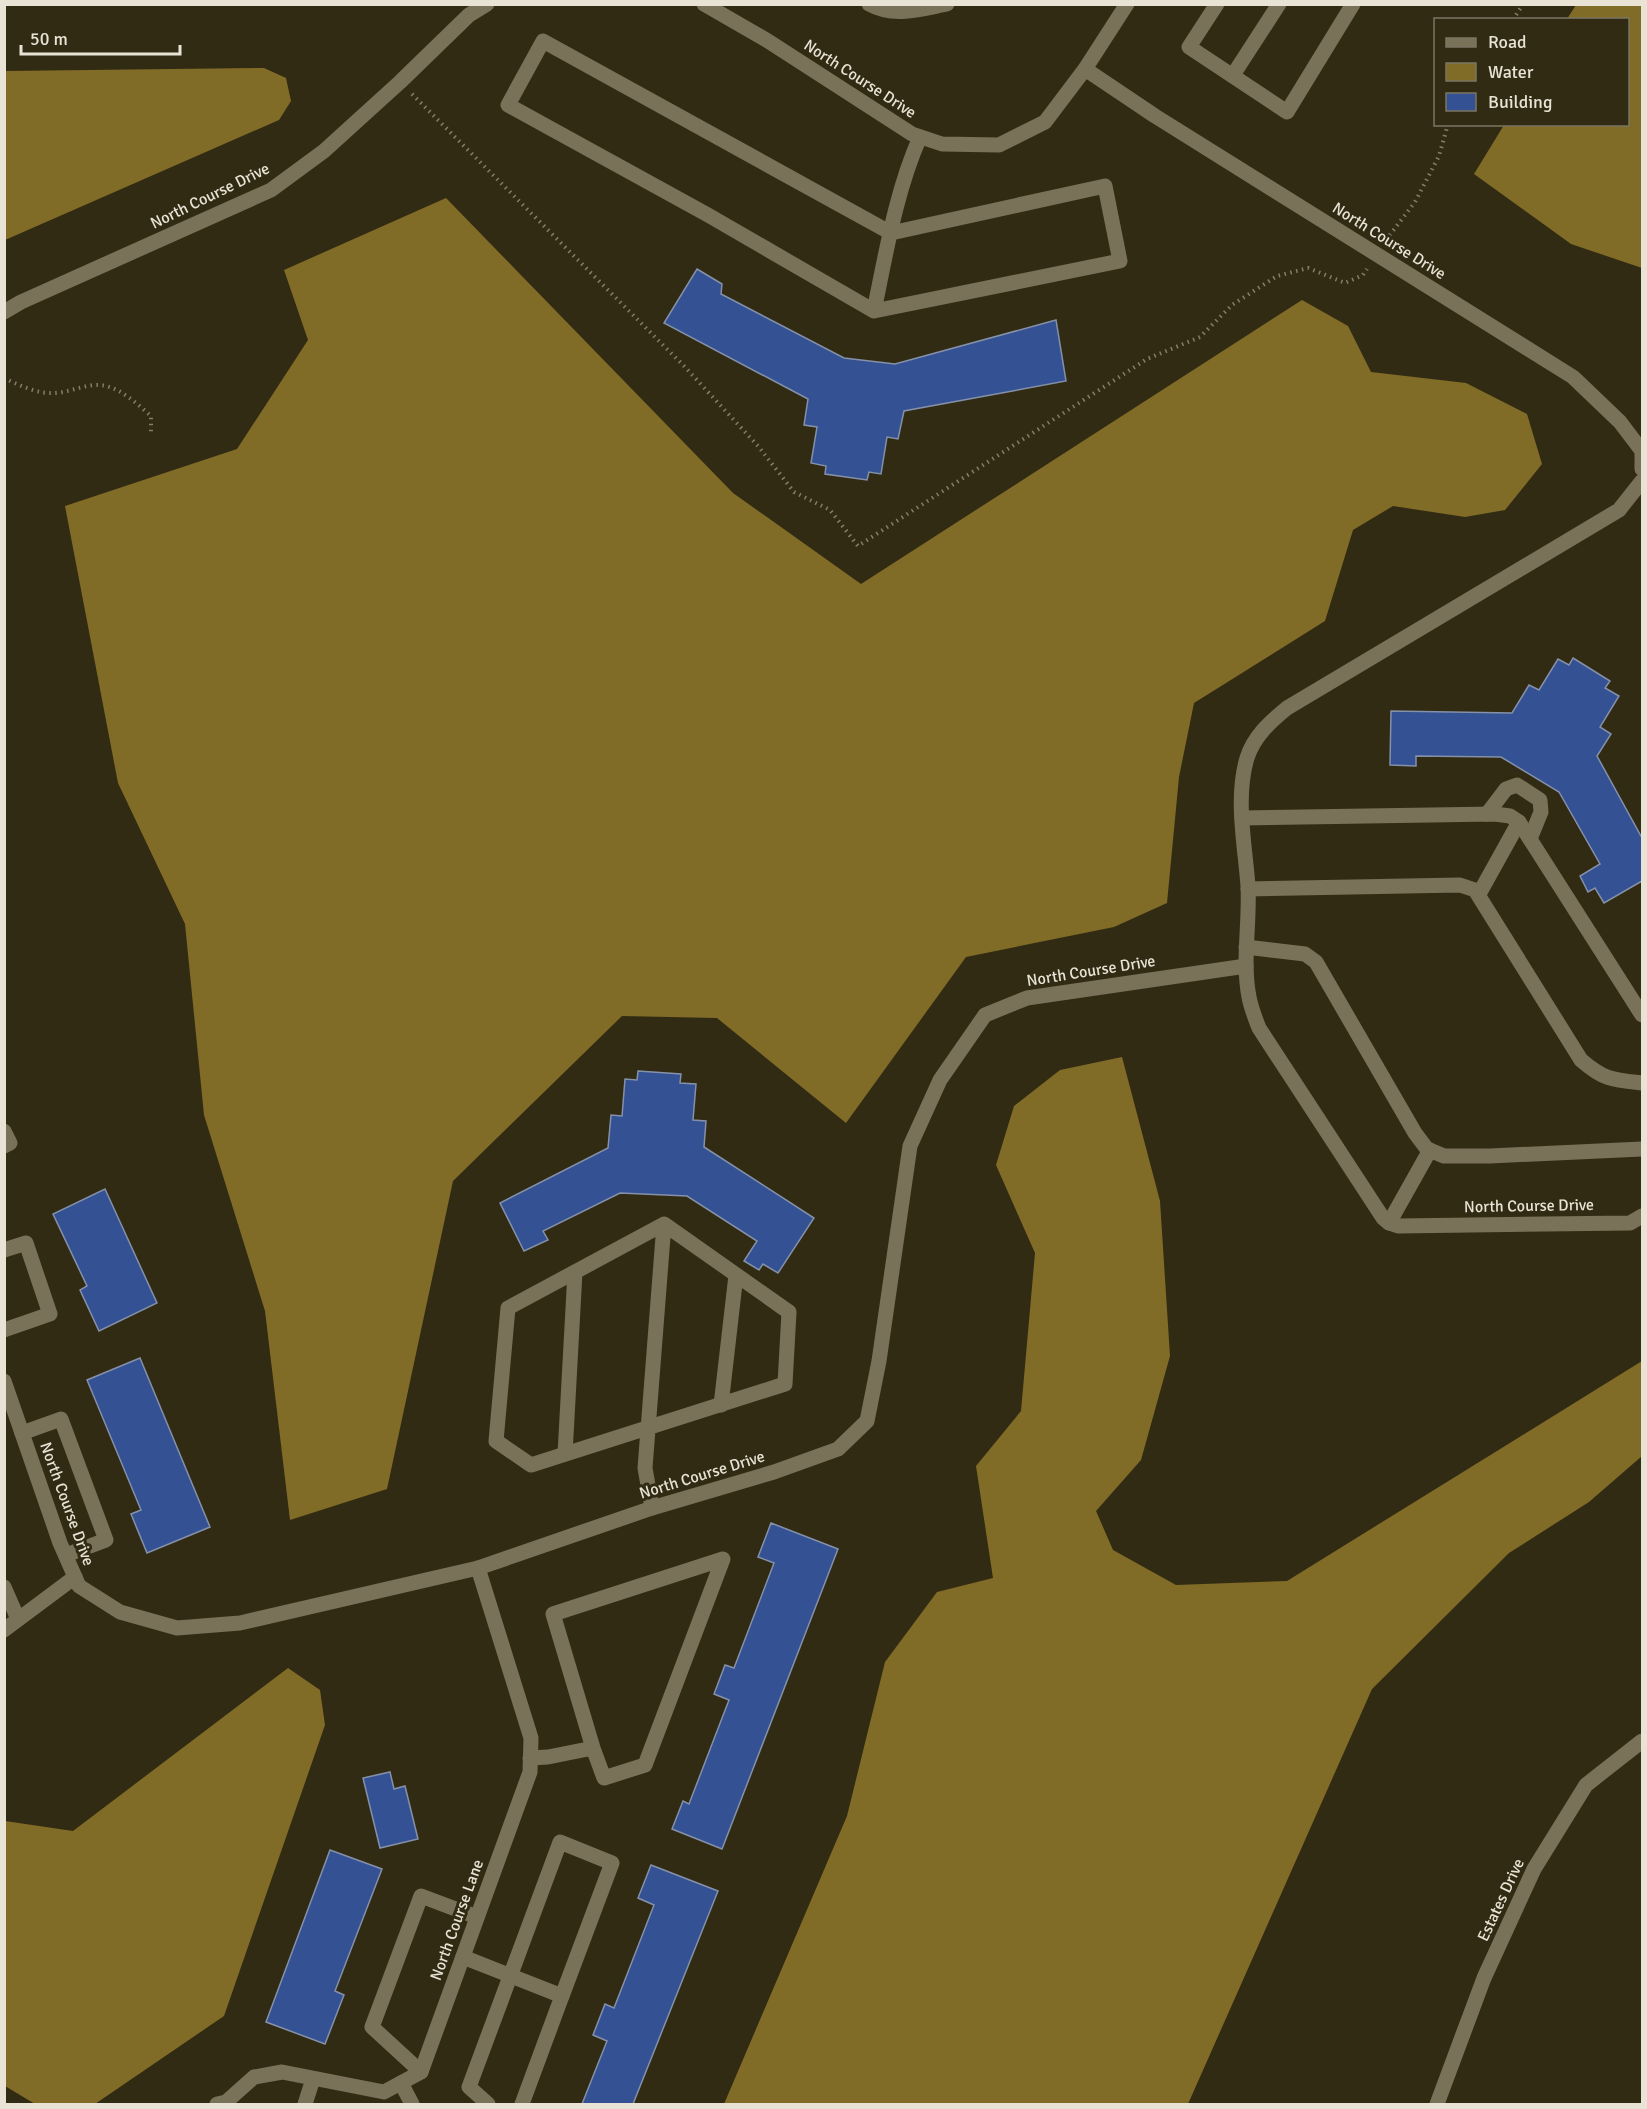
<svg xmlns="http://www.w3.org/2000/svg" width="1647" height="2109" viewBox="0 0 1647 2109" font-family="Signika,sans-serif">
<rect width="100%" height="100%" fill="#322b14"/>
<g fill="#806c27">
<polygon points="1576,5 1642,5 1642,268 1571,244 1474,174 1504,125 1628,124 1628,20 1567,19"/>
<polygon points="264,68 286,78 291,101 279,120 5,240 5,71"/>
<polygon points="446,198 733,493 861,584 1302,300 1348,326 1371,372 1466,383 1527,414 1542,464 1505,510 1465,517 1393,506 1353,530 1325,621 1194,703 1179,777 1167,903 1114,927 966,957 846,1123 717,1018 622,1016 453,1181 387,1489 290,1520 265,1311 204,1115 185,924 118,783 65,506 237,449 308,340 284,270"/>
<polygon points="1122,1057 1160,1201 1170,1356 1141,1460 1096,1511 1113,1550 1176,1585 1287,1581 1642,1361 1642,1456 1589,1502 1509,1553 1372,1689 1188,2104 724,2104 847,1816 885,1662 937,1592 993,1578 976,1466 1021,1411 1035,1253 996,1165 1014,1106 1060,1070"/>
<polygon points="288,1668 320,1690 325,1725 224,2016 95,2104 35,2104 5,2086 5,1821 73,1831"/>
</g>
<g fill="#345193" stroke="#8591a9" stroke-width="1.5">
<polygon points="697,269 722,284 721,294 844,358 895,364 1056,320 1066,381 904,411 898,439 887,437 881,474 869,472 867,480 825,474 826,466 811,463 817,427 804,425 808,399 664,323"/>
<polygon points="1573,658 1610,681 1605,688 1619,696 1600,727 1611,734 1597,756 1642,838 1642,881 1604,903 1595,888 1588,892 1580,876 1600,864 1559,792 1501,757 1416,756 1416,766 1390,765 1391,711 1512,713 1529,685 1539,690 1558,659 1569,665"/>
<polygon points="638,1071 681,1074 680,1083 696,1084 693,1120 706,1121 704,1147 814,1218 778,1273 763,1264 759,1270 744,1261 757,1241 687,1196 620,1193 543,1231 548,1240 524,1251 500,1203 608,1148 611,1115 622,1116 625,1079 637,1080"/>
<polygon points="105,1189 157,1303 99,1331 80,1290 87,1286 53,1214"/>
<polygon points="140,1358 210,1527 147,1553 131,1514 141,1510 87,1380"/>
<polygon points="771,1523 838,1549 722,1849 672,1829 683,1801 689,1804 729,1700 714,1694 725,1665 734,1668 774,1563 758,1557"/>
<polygon points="390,1772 394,1789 405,1786 418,1839 380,1848 363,1778"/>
<polygon points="330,1850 382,1869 335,1991 344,1995 325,2044 266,2022"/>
<polygon points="651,1865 718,1891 633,2104 582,2104 607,2041 593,2035 605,2004 614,2008 654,1905 638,1898"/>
</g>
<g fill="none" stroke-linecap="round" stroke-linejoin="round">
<g stroke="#847d6a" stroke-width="4" stroke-dasharray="1.5 4.5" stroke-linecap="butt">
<polyline points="1513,20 1523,4"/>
<polyline points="412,94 684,366 758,446 794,492 830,510 858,546 1147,359 1200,337 1232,305 1277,276 1308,268 1345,283 1363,275 1367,269"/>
<polyline points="1386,240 1415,202 1439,156 1448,124"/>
<path d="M4,378C18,385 38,394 53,393C69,393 85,384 100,385C120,387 136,403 151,416V435"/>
</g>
<g stroke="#797158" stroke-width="15">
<polyline points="704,4 768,41 912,134 942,144 999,145 1045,122 1085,69 1155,116 1573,377 1620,422 1642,451 1642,469"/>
<path d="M869,4C894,18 921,9 947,4"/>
<polyline points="1217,4 1189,47 1287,112 1353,4"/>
<polyline points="1085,69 1127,4"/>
<polyline points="1233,75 1279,4"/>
<path d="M874,311L1120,261L1105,186L891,233L543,41L508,105L708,215L874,311C886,253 896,191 920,137"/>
<polyline points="4,312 21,302 271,190 324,151 400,82 469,15 487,4"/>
<path d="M1642,481L1619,510L1287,708C1270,722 1254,736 1247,758C1235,798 1245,845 1248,886C1250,923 1242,961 1249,997C1251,1008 1255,1018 1259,1028L1383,1218L1389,1223L1398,1226L1630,1223L1642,1216"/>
<polyline points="1487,814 1506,789 1517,785 1540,800 1541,812 1530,839"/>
<polyline points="1242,818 1495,814 1510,816 1519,822 1642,1015"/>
<path d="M1248,889L1460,885L1475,890L1581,1060C1604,1080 1613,1080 1642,1083"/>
<polyline points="1479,894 1519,822"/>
<polyline points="1246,947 1305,954 1316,962 1415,1133 1427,1149 1444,1156 1490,1156 1642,1149"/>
<polyline points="4,1131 10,1143 4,1146"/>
<polyline points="1389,1223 1430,1150"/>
<polyline points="4,1250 26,1243 50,1314 4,1330"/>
<polyline points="4,1381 60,1543 79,1586 120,1612 177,1628 240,1623 478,1568 652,1508 774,1472 838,1449 867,1421 879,1361 910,1146 940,1080 985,1015 1027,998 1246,966"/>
<polyline points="721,1405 736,1275"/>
<polyline points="22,1433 61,1419 106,1540 66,1555"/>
<polyline points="565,1454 575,1272"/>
<polyline points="652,1508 645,1468 664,1224 789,1312 785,1384 531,1465 496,1441 508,1308 664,1224"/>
<polyline points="4,1587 18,1619"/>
<polyline points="4,1630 75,1577"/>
<polyline points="530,1758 548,1757 593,1748 604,1778 645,1765 723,1559 553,1614 593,1748"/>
<polyline points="463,1957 562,1996 522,2104"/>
<polyline points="421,2072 372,2027 421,1896 477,1917"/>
<polyline points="401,2083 412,2104"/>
<polyline points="217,2104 226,2102 254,2077 282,2072 384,2092 421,2072 530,1772 531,1738 478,1568"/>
<polyline points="305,2104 313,2079"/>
<polyline points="488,2104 469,2087 560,1842 612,1863 562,1996"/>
<polyline points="1437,2104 1484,1978 1534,1869 1586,1785 1642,1741"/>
</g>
</g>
<g text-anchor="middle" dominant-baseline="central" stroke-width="6" stroke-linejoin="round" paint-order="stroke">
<g font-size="16" fill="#e8e3d5" stroke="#322b14">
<text transform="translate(860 79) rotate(33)">North Course Drive</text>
<text transform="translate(210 196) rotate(-26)">North Course Drive</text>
<text transform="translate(1389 241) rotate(32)">North Course Drive</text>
<text transform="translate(1091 971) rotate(-9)">North Course Drive</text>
<text transform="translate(1529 1206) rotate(-1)">North Course Drive</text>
<text transform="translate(702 1475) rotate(-17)">North Course Drive</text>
<text transform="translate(67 1504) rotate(70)">North Course Drive</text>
<text transform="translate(1501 1900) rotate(-65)">Estates Drive</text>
<text transform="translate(457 1920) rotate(-70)">North Course Lane</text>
</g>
</g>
<rect width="1647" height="2109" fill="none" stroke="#e8e3d5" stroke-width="12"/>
<rect x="1434" y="18" width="195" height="108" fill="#322b14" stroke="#7b7561" stroke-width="1.5"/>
<rect x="1446" y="38" width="30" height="9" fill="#797158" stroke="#7b7561" stroke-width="1.5"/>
<text x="1488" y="48" font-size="18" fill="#e8e3d5">Road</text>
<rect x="1446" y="63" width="30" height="18" fill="#806c27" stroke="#7b7561" stroke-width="1.5"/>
<text x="1488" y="78" font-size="18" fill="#e8e3d5">Water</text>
<rect x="1446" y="93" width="30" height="18" fill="#345193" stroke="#7b7561" stroke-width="1.5"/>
<text x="1488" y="108" font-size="18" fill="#e8e3d5">Building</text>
<path d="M21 45v9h159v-9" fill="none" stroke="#e8e3d5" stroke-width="3"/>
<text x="30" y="45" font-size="18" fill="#e8e3d5" stroke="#322b14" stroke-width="4.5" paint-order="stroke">50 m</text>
</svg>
